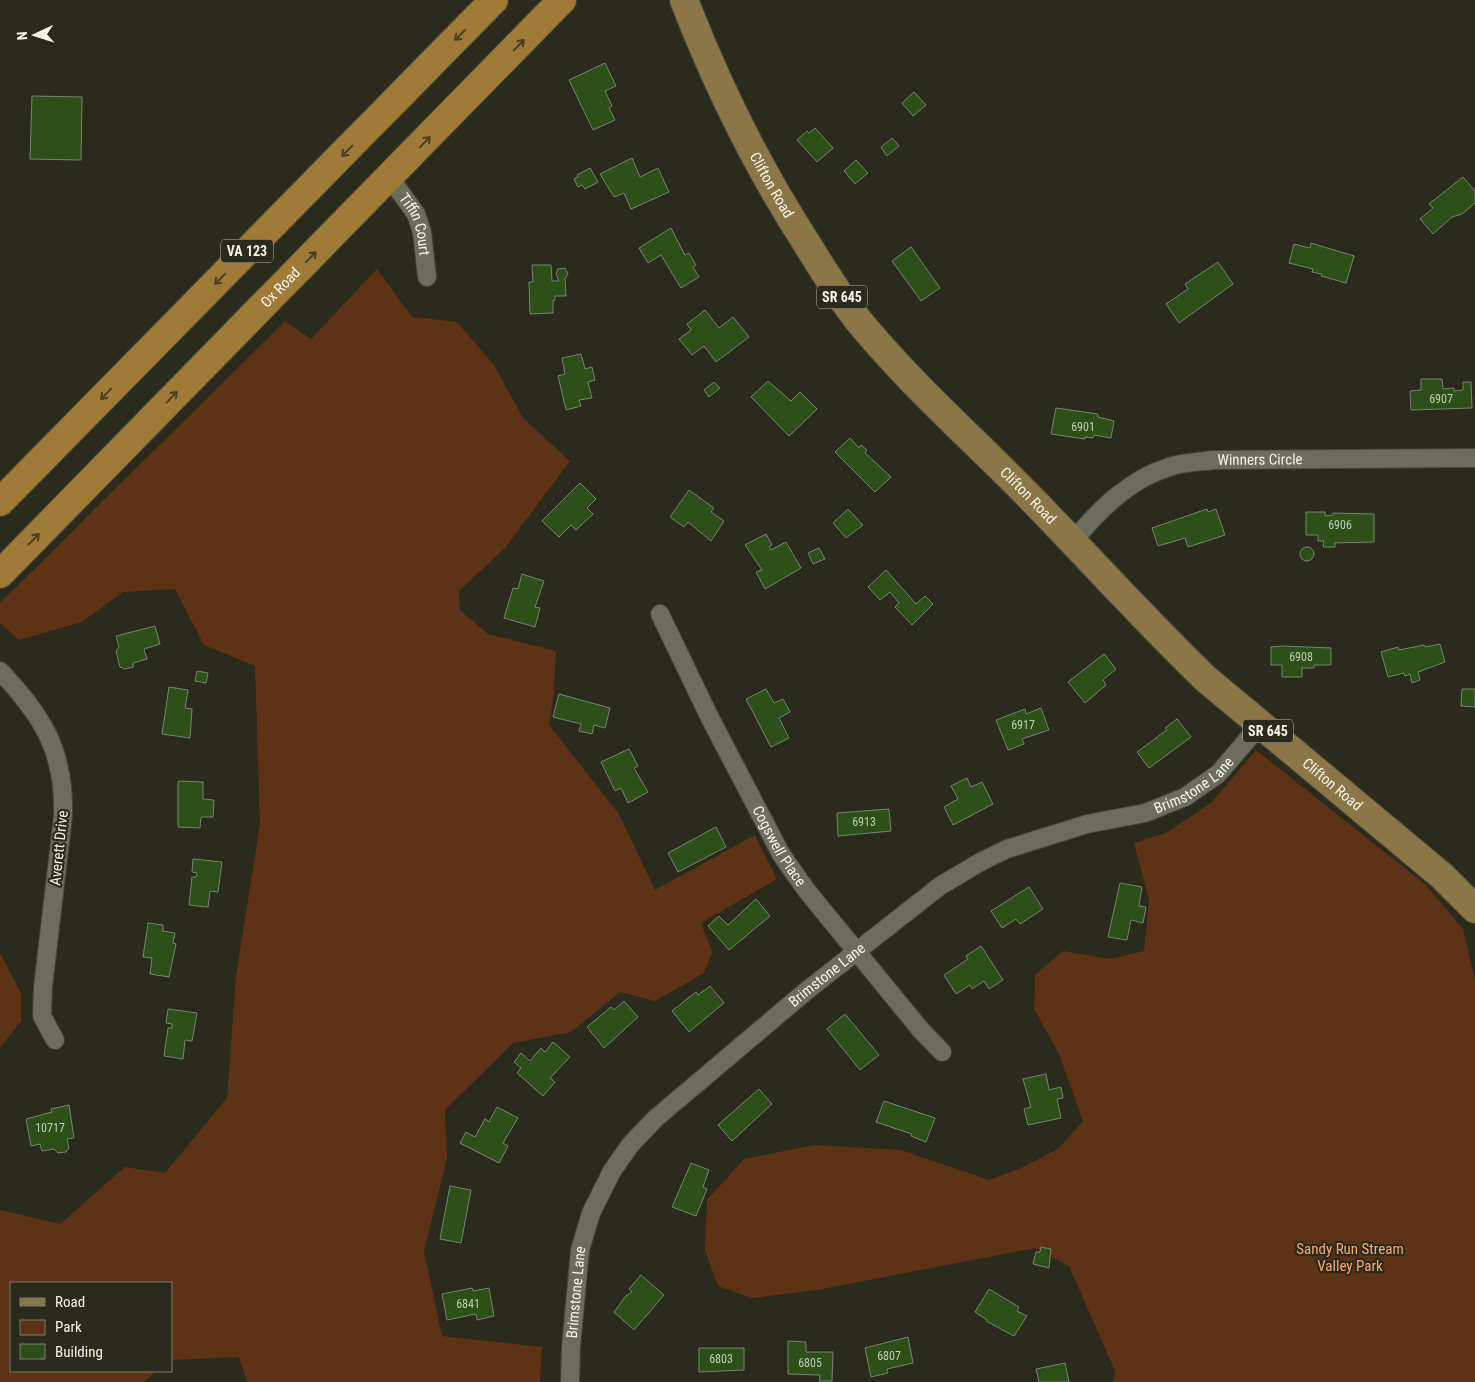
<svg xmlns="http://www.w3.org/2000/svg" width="1475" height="1382" viewBox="0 0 1475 1382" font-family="'Roboto Condensed',sans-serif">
<rect width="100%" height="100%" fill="#2b2b1d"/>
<g fill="#5e3215">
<polygon points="377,269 412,317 457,322 494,365 523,418 570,461 505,548 459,591 460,610 488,634 556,651 554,691 549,725 619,814 655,890 755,835 777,879 701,923 712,952 704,973 655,1001 620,992 571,1032 513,1043 445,1110 447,1158 424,1251 442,1336 542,1347 540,1382 247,1382 239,1357 171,1360 171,1283 11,1283 11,1371 156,1371 144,1382 0,1382 0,1210 60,1224 125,1167 165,1173 227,1098 236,976 260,824 255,666 204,645 175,589 123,592 82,622 19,640 0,623 0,603 285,321 311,339"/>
<polygon points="1256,750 1426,885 1463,929 1475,980 1475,1382 1113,1382 1115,1371 1069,1266 1035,1248 817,1290 751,1298 718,1286 705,1250 707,1200 744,1159 814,1145 901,1150 989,1180 1019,1169 1058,1149 1083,1121 1058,1052 1034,1009 1035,975 1063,951 1110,959 1144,951 1149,900 1134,843 1166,833 1211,803"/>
<polygon points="0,953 21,993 21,1021 0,1048"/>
</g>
<g fill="#2c5018" stroke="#798374">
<polygon points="605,63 616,86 605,91 612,106 609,108 615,120 593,130 569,80"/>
<polygon points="914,92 926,105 913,116 902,103"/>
<polygon points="32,96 82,97 81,160 30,159"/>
<polygon points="815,128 833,148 817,162 797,140 807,131 809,133"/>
<polygon points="892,138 899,146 887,156 881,147"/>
<polygon points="632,158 640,177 658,168 669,192 631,209 624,193 614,197 600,174"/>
<polygon points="856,160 868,173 855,184 844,171"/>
<polygon points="590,168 598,182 585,189 582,185 578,187 574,179 578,177 577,175"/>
<polygon points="1463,177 1475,191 1475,203 1462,214 1452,217 1433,234 1420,219 1433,208 1429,204"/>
<polygon points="671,228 685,255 689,253 696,265 693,267 699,277 681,288 661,255 648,263 639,248"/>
<polygon points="1311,243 1354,256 1346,283 1321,276 1322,274 1312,272 1313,269 1289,263 1294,244 1310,248"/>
<polygon points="911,247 940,288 921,301 892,261"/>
<polygon points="1218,262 1233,284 1179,323 1166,304 1188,289 1185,284"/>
<polygon points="532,265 551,265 552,281 559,281 556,274 558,269 565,268 568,274 565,279 566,296 555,296 555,300 553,300 553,313 530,314 529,282 533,282"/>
<polygon points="705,310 719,328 733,317 749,337 716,362 704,346 692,355 679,339 691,330 687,324"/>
<polygon points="581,354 585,369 592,367 595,380 588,382 592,398 579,400 581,406 566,410 558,376 565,374 562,358"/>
<polygon points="1421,379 1442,379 1443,389 1454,388 1454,391 1463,390 1463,382 1471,382 1472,408 1411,410 1410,391 1421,390"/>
<polygon points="768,381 791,401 800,392 817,409 789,436 751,397"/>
<polygon points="714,382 720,388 709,397 704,390"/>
<polygon points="1056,408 1098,414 1098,417 1114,421 1111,438 1094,435 1093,438 1085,437 1085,439 1051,434"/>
<polygon points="850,438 859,448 861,445 867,450 865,453 891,477 875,492 835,452"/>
<polygon points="580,483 596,499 587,508 593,514 576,530 571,525 559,537 542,521"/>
<polygon points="689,490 714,508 711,512 724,521 711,541 688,522 684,527 670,517"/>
<polygon points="848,509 863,525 846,538 833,523"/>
<polygon points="1207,509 1208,512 1216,509 1225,535 1188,547 1185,538 1158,546 1152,528"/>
<polygon points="1306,512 1325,512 1325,516 1333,515 1333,513 1374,514 1374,542 1335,543 1335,547 1323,547 1324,541 1318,541 1318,535 1306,535"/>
<polygon points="766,534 772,545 769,547 771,550 786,542 801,568 765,589 756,572 762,570 745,545"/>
<circle cx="1307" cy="554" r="7"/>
<polygon points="819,548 825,559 813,564 808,553"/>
<polygon points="886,570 916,604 925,596 933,604 912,625 895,607 899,603 890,592 880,600 868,587"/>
<polygon points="522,574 544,581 535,607 540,608 535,627 504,618 513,588 518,589"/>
<polygon points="155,626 160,644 144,649 147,659 133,663 133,667 125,669 120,667 116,651 119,647 116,636"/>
<polygon points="1440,644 1445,662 1418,672 1420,680 1412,683 1410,674 1405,676 1404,673 1388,677 1381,652 1398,647 1399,650 1424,645 1425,647"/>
<polygon points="1282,646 1331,648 1331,665 1314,665 1314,668 1302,668 1302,677 1282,677 1282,665 1271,665 1271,647"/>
<polygon points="1104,654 1116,669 1103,680 1106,685 1085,703 1068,682"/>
<polygon points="197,671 208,673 206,683 195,681"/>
<polygon points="169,687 188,690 185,708 192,709 190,738 162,734"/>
<polygon points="766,689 774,703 783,699 790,712 779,718 789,738 771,747 746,699"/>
<polygon points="1462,689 1475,689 1475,707 1461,706"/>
<polygon points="559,694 610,708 605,728 594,725 592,734 579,731 581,724 553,717"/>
<polygon points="1041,708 1049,730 1022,739 1024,744 1008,750 996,720 1025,709 1026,714"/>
<polygon points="1177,719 1191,737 1149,768 1137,752 1167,730 1165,728"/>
<polygon points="629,749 638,766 634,768 648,792 628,803 621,788 615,791 601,762"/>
<polygon points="967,778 971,787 982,782 993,804 953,825 944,807 958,799 951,786"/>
<polygon points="178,781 203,782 203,799 214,800 213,817 201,817 200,828 178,827"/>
<polygon points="889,809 891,831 838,836 837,813"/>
<polygon points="716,827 726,847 678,872 668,853"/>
<polygon points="193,859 222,862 218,892 210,891 208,907 189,905 192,877 196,877 197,873 192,872"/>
<polygon points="1120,883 1142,887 1139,906 1146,907 1143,923 1131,920 1127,940 1108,937"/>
<polygon points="1029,887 1043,909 1020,924 1016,919 1002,928 991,911"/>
<polygon points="756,899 770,916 729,950 708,926 719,916 728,925"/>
<polygon points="148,923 163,925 163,931 175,933 173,943 176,944 169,977 150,974 152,958 143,957"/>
<polygon points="981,946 1003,980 989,989 984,981 972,989 970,985 956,994 944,975 968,959 966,956"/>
<polygon points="710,986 724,1003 689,1032 672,1011 696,992 698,995"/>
<polygon points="624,1001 638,1017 604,1048 587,1027 611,1007 614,1010"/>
<polygon points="168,1009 197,1013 192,1041 185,1040 183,1059 164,1056 168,1028 172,1028 172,1024 166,1023"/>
<polygon points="845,1014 879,1055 860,1070 827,1029"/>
<polygon points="553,1042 570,1057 550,1078 555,1082 543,1096 517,1073 521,1068 514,1062 521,1053 530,1061 541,1048 545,1052"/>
<polygon points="1046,1074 1049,1090 1061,1087 1063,1098 1057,1099 1061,1118 1028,1125 1024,1109 1031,1107 1023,1079"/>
<polygon points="759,1089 772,1104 732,1141 718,1125"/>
<polygon points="884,1101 935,1118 926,1142 911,1136 912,1134 876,1122"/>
<polygon points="69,1105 74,1138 67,1139 69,1148 66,1152 58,1153 54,1149 42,1151 40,1144 31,1146 26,1119 52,1112 51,1109"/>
<polygon points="497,1107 518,1118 503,1143 508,1146 499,1163 460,1143 466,1132 475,1137 485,1119 489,1122"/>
<polygon points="691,1163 709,1170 703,1187 707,1189 696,1216 672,1207"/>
<polygon points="450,1186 471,1190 461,1243 440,1239"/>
<polygon points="1041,1247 1051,1249 1049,1268 1033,1264 1036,1252 1040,1252"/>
<polygon points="641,1275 664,1295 634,1330 614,1312 626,1296 632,1292 629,1289"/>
<polygon points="472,1288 473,1291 489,1288 494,1316 477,1320 476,1314 447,1320 442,1294"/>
<polygon points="989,1289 1019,1307 1017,1311 1027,1316 1014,1336 986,1321 987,1320 975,1312"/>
<polygon points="908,1337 913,1363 887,1369 888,1373 871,1377 865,1348"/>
<polygon points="788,1341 806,1342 806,1352 833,1352 832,1381 819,1381 820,1375 788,1374"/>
<polygon points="699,1348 744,1348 744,1370 699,1372"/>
<polygon points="1065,1363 1069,1382 1039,1382 1036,1369"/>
</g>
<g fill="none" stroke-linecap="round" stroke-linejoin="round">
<defs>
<g id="street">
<path id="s1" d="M390,178L416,214L422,232L427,277"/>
<path id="s2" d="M1072,542C1099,510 1128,480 1169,467C1183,462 1199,462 1214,460L1475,458"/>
<path id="s3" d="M660,614L709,716L781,854L807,891L920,1029L942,1052"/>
<path d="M0,671C43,716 65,752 63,816L43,987L42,1016L55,1040"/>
<path id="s4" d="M570,1382L571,1347L580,1250L591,1213L612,1171L631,1144L656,1118L805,992L940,886L982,861L1007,849L1087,824L1145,813L1185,797L1218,774L1260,725"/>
</g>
<g id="primary">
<path id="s5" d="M684,0C718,88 756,165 807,244C823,270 839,296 858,320C916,391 986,450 1049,517C1101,571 1152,627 1206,679L1442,876L1475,909"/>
</g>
<g id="highway">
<polyline points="0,502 494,0"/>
<path id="s6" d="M0,574L562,0"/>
</g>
</defs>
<use href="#street" stroke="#464639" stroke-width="20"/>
<use href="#primary" stroke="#464639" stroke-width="30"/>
<use href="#highway" stroke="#464639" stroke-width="30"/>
<use href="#street" stroke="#6d6d5d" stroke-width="18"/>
<use href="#primary" stroke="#8c7547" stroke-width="28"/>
<use href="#highway" stroke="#a07b38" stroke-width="28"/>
</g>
<defs><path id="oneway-shaft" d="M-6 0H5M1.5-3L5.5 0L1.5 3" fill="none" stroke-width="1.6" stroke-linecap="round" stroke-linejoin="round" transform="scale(1.25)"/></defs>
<g stroke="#483f24">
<use href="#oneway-shaft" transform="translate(460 35) rotate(135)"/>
<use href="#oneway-shaft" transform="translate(519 45) rotate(-46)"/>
<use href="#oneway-shaft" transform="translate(425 142) rotate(-46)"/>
<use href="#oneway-shaft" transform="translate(347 151) rotate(134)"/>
<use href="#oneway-shaft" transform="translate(311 257) rotate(-45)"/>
<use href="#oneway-shaft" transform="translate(220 279) rotate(135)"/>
<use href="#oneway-shaft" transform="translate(106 394) rotate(134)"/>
<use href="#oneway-shaft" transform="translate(172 397) rotate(-46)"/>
<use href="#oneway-shaft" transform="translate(34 539) rotate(-46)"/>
</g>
<g text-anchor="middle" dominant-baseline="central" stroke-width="4.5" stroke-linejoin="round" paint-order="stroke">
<g font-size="12" fill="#c3ccb7">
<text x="1441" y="399">6907</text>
<text x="1083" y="427">6901</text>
<text x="1340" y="525">6906</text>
<text x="1301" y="657">6908</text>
<text x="1023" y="725">6917</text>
<text x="864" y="822">6913</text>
<text x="50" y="1128">10717</text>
<text x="468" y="1304">6841</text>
<text x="889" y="1356">6807</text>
<text x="721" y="1359">6803</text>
<text x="810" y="1363">6805</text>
</g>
<g fill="#2b2b1d" stroke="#b8b8ae" stroke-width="1">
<rect x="221" y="239.5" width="52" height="23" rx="4"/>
<rect x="817" y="285.5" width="50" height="23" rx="4"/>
<rect x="1243" y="719.5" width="50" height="23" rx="4"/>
</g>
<g font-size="14" font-weight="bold" fill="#f5f5ec">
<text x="247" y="251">VA 123</text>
<text x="842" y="297">SR 645</text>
<text x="1268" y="731">SR 645</text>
</g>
<g font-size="15" fill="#f5f5ec" stroke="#2b2b1d">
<text stroke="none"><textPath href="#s5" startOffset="205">Clifton Road</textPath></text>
<text stroke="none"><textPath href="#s1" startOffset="54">Tiffin Court</textPath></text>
<text stroke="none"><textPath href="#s6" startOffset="401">Ox Road</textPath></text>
<text stroke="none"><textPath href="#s2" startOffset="216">Winners Circle</textPath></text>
<text stroke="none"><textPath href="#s5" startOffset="610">Clifton Road</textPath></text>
<text stroke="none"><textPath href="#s4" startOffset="930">Brimstone Lane</textPath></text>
<text stroke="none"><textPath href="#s5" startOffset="1030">Clifton Road</textPath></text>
<text stroke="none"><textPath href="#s3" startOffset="261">Cogswell Place</textPath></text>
<text transform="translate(59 848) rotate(-84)">Averett Drive</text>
<text stroke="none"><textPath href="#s4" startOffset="510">Brimstone Lane</textPath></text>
<text stroke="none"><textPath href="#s4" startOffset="90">Brimstone Lane</textPath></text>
</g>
<g font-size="15" fill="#fea772" stroke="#2b2b1d">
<text x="1350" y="1249">Sandy Run Stream<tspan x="1350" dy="17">Valley Park</tspan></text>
</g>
</g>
<rect x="10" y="1282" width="162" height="90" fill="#2b2b1d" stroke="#7c7c70"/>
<rect x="20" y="1298" width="25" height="8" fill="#8c7547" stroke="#7c7c70"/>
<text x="55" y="1307" font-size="15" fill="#f5f5ec">Road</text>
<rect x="20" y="1320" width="25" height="15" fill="#5e3215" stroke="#7c7c70"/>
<text x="55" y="1332" font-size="15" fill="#f5f5ec">Park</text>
<rect x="20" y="1344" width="25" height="15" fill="#2c5018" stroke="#7c7c70"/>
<text x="55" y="1357" font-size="15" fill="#f5f5ec">Building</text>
<g transform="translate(35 35) rotate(266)" stroke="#2b2b1d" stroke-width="4" paint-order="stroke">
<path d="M0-4L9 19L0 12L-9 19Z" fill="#f5f5ec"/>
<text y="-8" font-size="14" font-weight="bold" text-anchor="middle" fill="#f5f5ec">N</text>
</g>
</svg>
